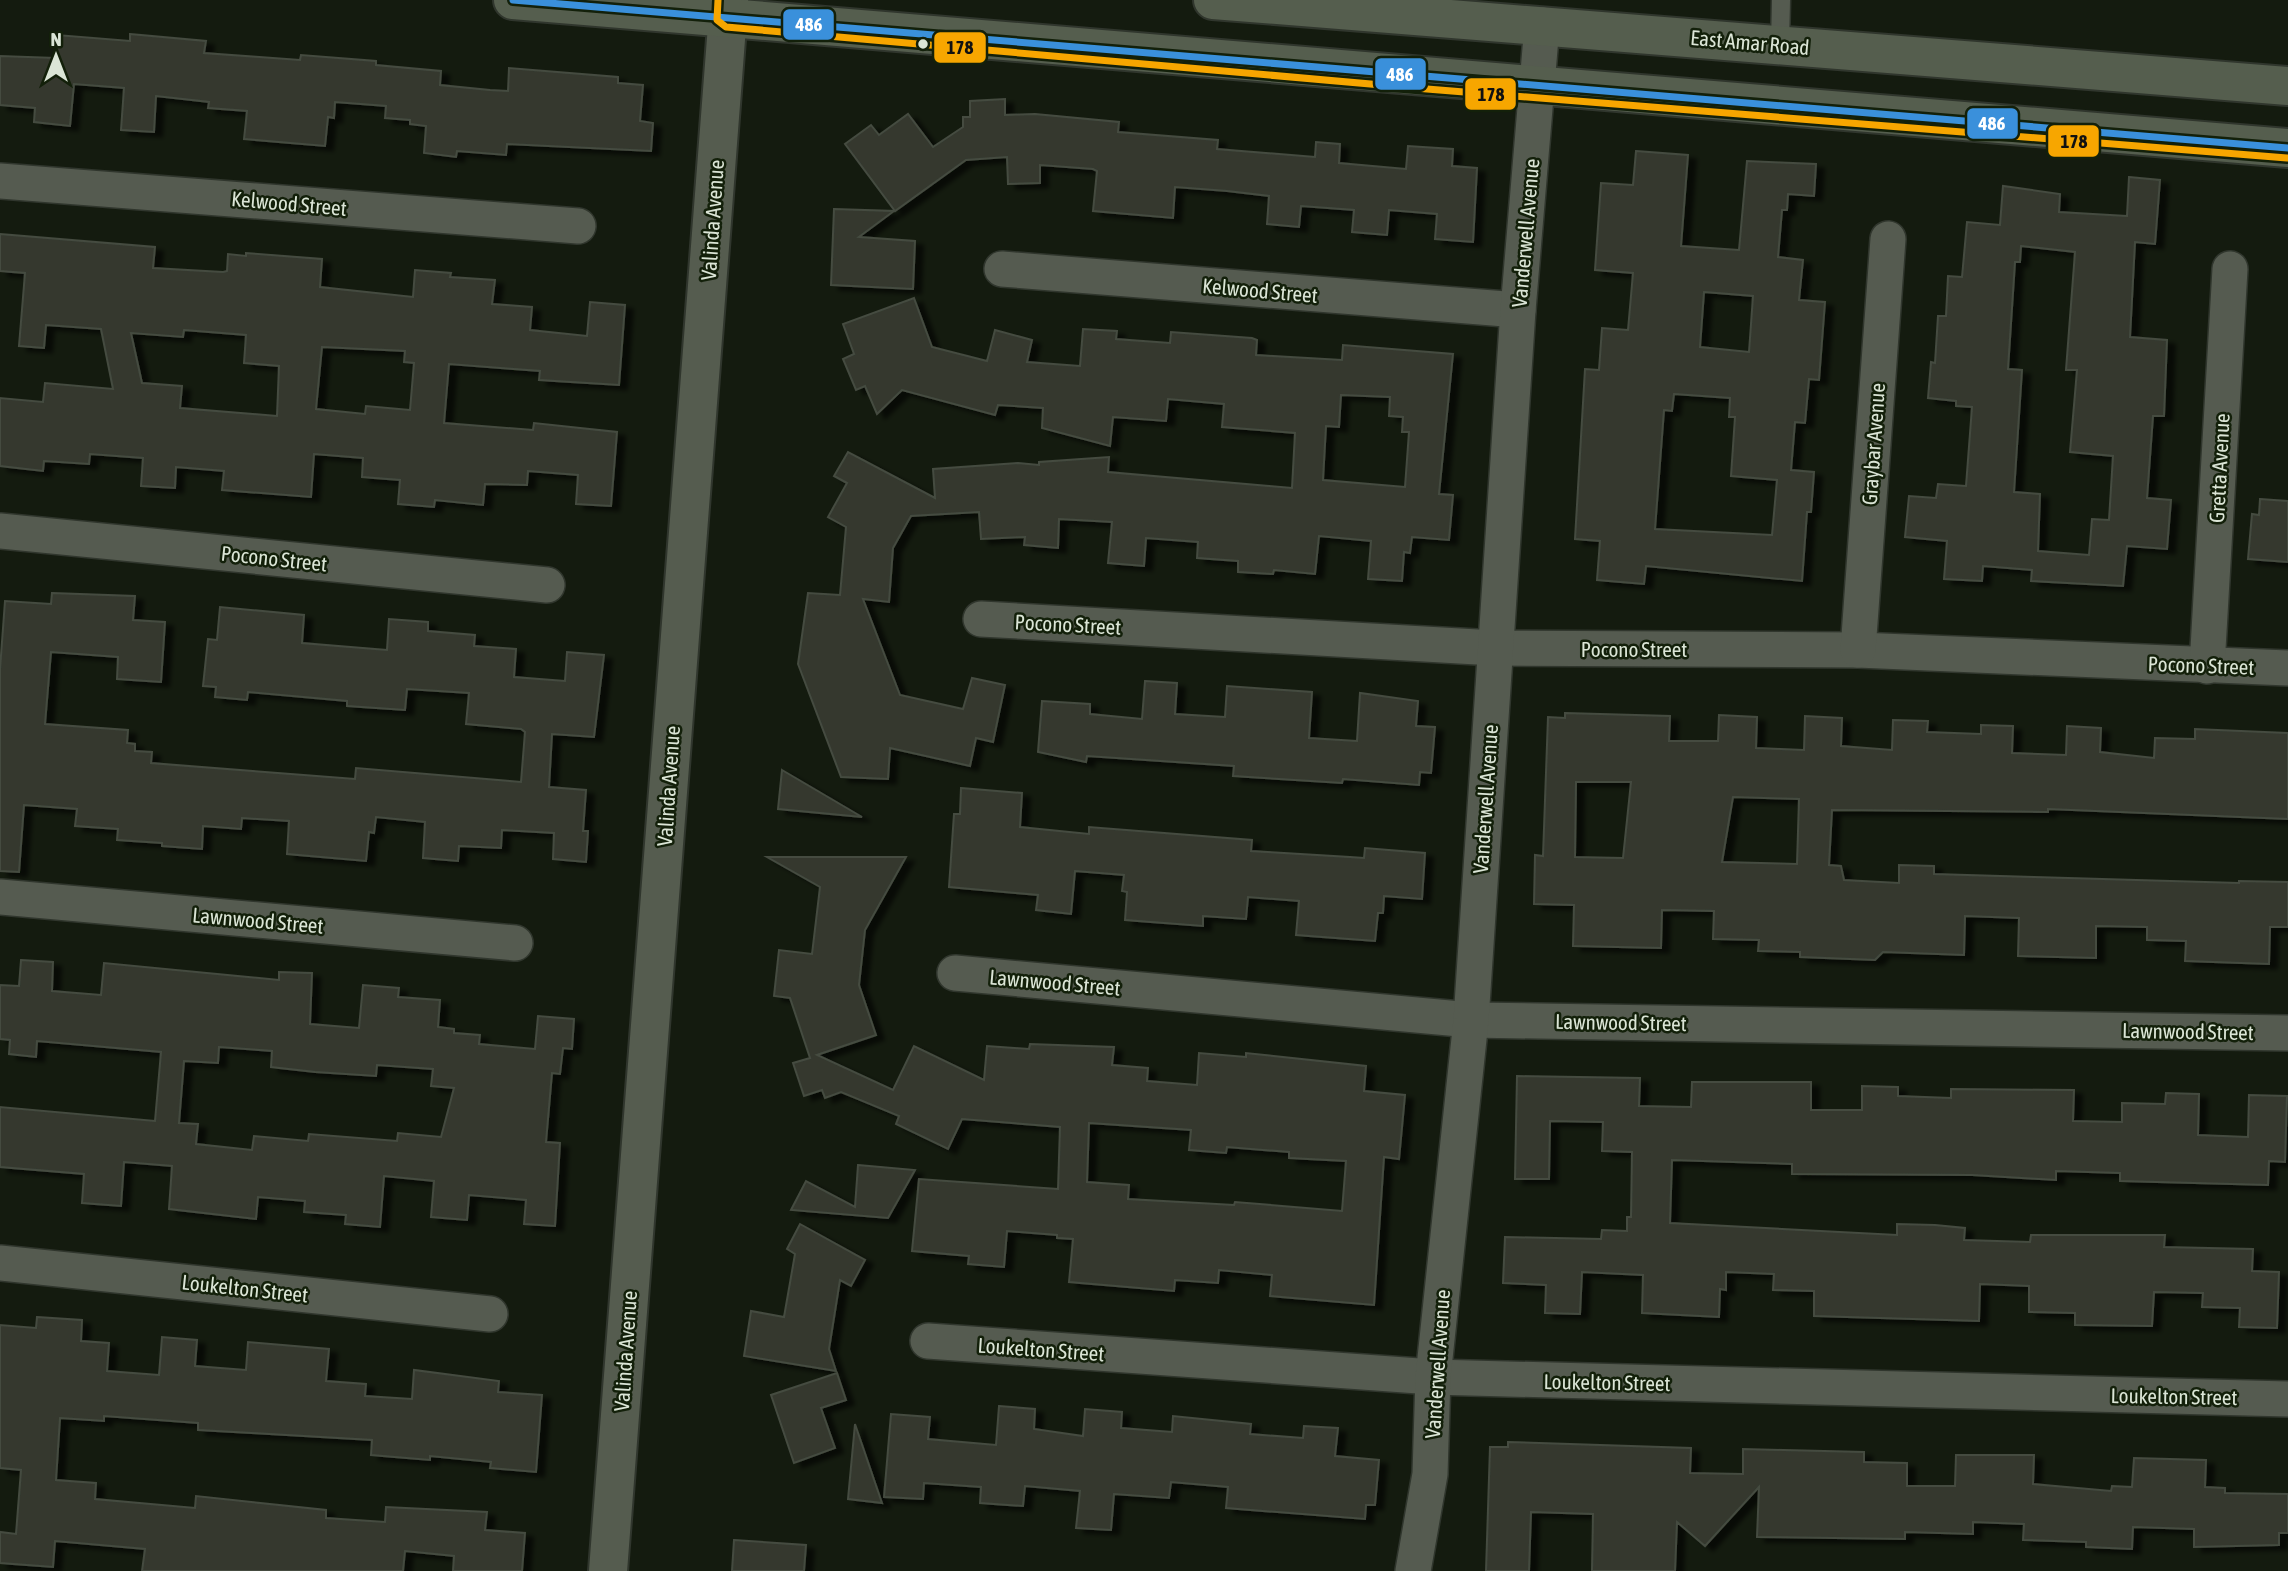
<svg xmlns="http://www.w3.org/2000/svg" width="2288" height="1571" viewBox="0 0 2288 1571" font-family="'Asap Condensed',sans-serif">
<defs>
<filter id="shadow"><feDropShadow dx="8" dy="4.5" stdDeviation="2" flood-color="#0009"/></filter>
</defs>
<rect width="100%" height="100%" fill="#141b0f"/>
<g fill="#34392f" stroke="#454b40" stroke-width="2" fill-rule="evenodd" filter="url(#shadow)">
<polygon points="130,34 206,41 204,53 300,60 301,55 376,61 376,65 441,71 440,85 490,90 508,91 509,68 618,77 618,83 643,85 640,121 653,123 651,151 507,144 506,155 457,151 456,157 424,153 426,126 410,124 410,120 385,118 386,106 335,102 334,118 328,117 325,146 244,139 247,111 208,108 209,102 156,96 154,132 121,130 124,88 74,84 70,126 34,122 35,108 0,105 0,56 56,58 57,35 130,41"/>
<polygon points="1005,99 1005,115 1035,114 1119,122 1118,132 1218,140 1217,149 1315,157 1316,142 1340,144 1339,163 1406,169 1408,146 1453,149 1452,166 1477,168 1473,242 1435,239 1437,214 1389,210 1387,235 1352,232 1354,210 1301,206 1299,227 1267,224 1269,196 1227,191 1175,187 1173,218 1093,211 1097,171 1093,169 1040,165 1040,183 1008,184 1007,157 966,160 895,211 845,144 871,125 879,135 908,114 933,147 963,127 963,117 970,117 970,101"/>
<path d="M1636,151L1688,155L1681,246L1739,250L1747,161L1816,164L1814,196L1788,194L1787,210H1782L1778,257L1803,260L1799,300L1825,302L1819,380L1809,379L1805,423L1795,422L1791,470L1814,472L1811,512H1807L1802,581L1646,566L1644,584L1597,580L1600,541L1575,539L1585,369L1599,370L1602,328L1628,330L1633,273L1595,270L1601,183L1633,185ZM1704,292L1753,296L1749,352L1700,347ZM1674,394L1730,398L1729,417H1735L1731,476L1777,480L1772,535L1655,529L1664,410L1672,411Z"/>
<path d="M2129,177L2160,180L2155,244L2135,242L2130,337L2167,340L2164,416H2153L2147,498L2171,500L2167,549L2127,546L2123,586L2031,581L2032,570L1983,566L1982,581L1944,579L1947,541L1905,537L1909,496L1936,498L1938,484L1966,486L1972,407L1956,406V401L1928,398L1931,362L1935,363L1938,316H1946L1948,276L1962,277L1967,222L2000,225L2003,186L2060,194L2059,212L2127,216ZM2021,246L2075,252L2066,370H2077L2070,452L2113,456L2109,520L2092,519L2089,555L2038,551L2040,494L2014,492L2022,370L2008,369L2015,262H2020Z"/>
<polygon points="834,209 894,211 859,237 915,241 913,289 831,285"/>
<path d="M0,234L155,247L153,268L223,272L227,271L228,254L246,256V253L322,259L320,287L413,297L415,270L451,273L450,277L495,280L492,304L532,307L530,330L587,336L590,302L625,305L619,385L539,380L540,371L449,364L444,423L533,430L534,423L617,432L611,506L576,504L578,475L528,471L527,485L485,484L483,505L435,500L434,507L398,504L400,480L362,477L363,458L314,454L311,497L222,490L224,471L176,467L175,488L141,486L143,458L90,454L89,464L44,461L43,471L0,466V398L43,402L45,383L113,389L101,329L46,325L44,348L19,346L25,273L0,271ZM184,330L246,335L244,363L279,366L277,416L180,408L182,386L142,383L131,333L183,337ZM322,347L405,351L404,362L414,363L410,410L366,406L365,414L316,409Z"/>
<path d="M914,298L932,347L987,361L995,330L1032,340L1027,362L1080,366L1083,329L1117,331L1116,339L1170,343L1171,332L1252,338L1257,340L1256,355L1342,360L1343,345L1453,354L1439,494L1453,495L1449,540L1412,537L1410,553L1404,552L1402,581L1368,579L1371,541L1319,536L1315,574L1274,570L1273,574L1238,572V561L1197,558L1198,542L1146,538L1144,566L1108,563L1112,522L1059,519L1058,548L1024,545L1025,537L981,539L979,512L911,516L893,548L889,602L863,599L900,695L963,709L972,678L1005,685L993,742L976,738L970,766L890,748L888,779L841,777L798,664L808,593L840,595L846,527L828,517L847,483L834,476L848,452L935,498L933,469L1018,463L1039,465V462L1109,457L1108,472L1292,488L1295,433L1222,427L1224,404L1168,399L1166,421L1113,417L1110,446L1042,428L1043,408L998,405L995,415L902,390L877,414L865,386L856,390L843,359L854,354L843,324ZM1341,395L1390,397L1389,416L1403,417L1402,432H1409L1405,487L1323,480L1326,426L1339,427Z"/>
<polygon points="2260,499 2288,501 2288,562 2248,559 2252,514 2259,515"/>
<polygon points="52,593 135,596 133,620 165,622 161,682 117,679 118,657 51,652 45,724 128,730 127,743 135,744 135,751 152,752 151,763 355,779 356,768 521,782 525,732 521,729 466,724 469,693 407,689 405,710 347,706 347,701 248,692 247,700 215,697 216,687 203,686 208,639 217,640 220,607 304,615 302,643 387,650 389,619 428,622 428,631 475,635 474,646 516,649 514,677 565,681 567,652 604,655 594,737 552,734 549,787 586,790 583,831 588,831 586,862 553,859 554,833 502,830 501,848 459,846 458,861 423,858 425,822 376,817 374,833 369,832 366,861 287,854 289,821 242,818 241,829 203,826 202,849 162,846 162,843 117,840 118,829 75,826 77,809 24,805 19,872 0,871 0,669 5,601 51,604"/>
<polygon points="1145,681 1177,683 1175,714 1225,717 1227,686 1312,692 1309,738 1357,741 1360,693 1418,701 1416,726 1435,727 1431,773 1420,772 1419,785 1343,779 1342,783 1233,776 1234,766 1087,756 1086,762 1038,752 1042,701 1090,704 1090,714 1142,719"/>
<path d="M1565,713L1670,716L1669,741H1718L1719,715L1757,717L1756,748L1804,750L1805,716L1842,718L1841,746L1892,750L1893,720L1928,721L1927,732L1981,734V725L2013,726L2012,753L2066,755L2067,726L2101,728L2100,752L2154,758L2155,738L2195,739V729L2288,733V819L2048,809V812L1832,810L1829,865L1841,866L1844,880L1899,883V865L1934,866V874L2239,883V881L2288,882V927H2270L2269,964L2185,961L2186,941L2147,940V927L2096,926V958L2018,956L2019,918L1965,916L1964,955L1883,952L1875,960L1800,957V952L1758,951L1759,940L1713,939L1714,911L1662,910L1661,948L1573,946L1574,905L1534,904L1535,855L1543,856L1548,717L1565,718ZM1576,782H1631L1623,858L1575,857ZM1733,797L1799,799L1797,864L1722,862Z"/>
<polygon points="782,770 862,817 778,809"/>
<polygon points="961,788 1022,793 1020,827 1089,834 1089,827 1252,840 1251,851 1350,857 1364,858 1365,848 1425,853 1422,899 1384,896 1383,913 1378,913 1375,941 1296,935 1299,901 1248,897 1246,919 1203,916 1203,926 1125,920 1127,892 1122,891 1124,875 1075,871 1071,914 1036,910 1038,895 949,887 954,814 960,814"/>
<path d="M767,857H906L865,930L859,985L876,1035L817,1055L893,1090L914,1046L984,1080L987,1046L1029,1049L1030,1044L1114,1047L1112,1065L1148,1068L1147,1081L1197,1085L1199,1053L1246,1057V1053L1366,1066L1364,1091L1405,1095L1399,1159L1384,1157L1374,1305L1270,1296L1272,1275L1219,1270L1218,1283L1175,1280L1174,1291L1069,1282L1073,1239L1057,1238V1235L1007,1231L1004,1267L968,1264L969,1256L912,1251L919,1179L1058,1189L1060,1127L962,1119L948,1149L896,1124L899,1116L841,1092L825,1098L822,1090L804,1096L793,1063L810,1058L790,998L774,996L779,950L812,954L820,887ZM1089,1123L1191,1130L1189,1150L1226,1153L1227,1147L1289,1152V1158L1346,1161L1342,1211L1235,1202L1234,1205L1128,1199L1129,1185L1087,1182Z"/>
<path d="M21,960L53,962L52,991L101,995L104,963L279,980V972L312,973L310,1024L359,1028L363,985L399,988L398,997L440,1000L438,1027L454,1029V1033L480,1035L479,1044L535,1049L538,1016L574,1019L572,1049L563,1048L560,1074L552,1073L546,1142L560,1143L555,1226L524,1224L526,1200L469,1195L467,1220L431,1217L434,1181L384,1176L380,1227L345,1224L346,1215L304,1212L305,1201L258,1197L256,1219L169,1209L172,1166L124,1162L121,1206L82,1203L84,1174L0,1167V1107L155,1121L161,1052L37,1041L36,1057L9,1054L10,1040L0,1039V985L19,986ZM219,1047L272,1051L271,1067L315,1072L376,1076L377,1065L433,1069L431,1086L454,1088L441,1137L398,1133L397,1141L309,1134L308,1141L254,1136L252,1150L196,1144L198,1124L179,1123L184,1061L218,1063Z"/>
<polygon points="1517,1076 1640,1078 1639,1106 1691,1107 1692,1082 1811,1082 1811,1110 1862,1110 1862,1086 1898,1087 1898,1096 1951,1098 1951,1089 2074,1090 2073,1121 2122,1122 2122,1103 2165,1104 2166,1093 2199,1094 2198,1135 2248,1137 2249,1095 2287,1096 2285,1162 2269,1161 2268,1185 2120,1181 2120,1173 2056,1171 2056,1180 1972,1175 1792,1174 1792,1164 1672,1160 1670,1223 1897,1235 1897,1224 1935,1225 1965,1228 1964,1240 2030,1242 2031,1235 2165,1235 2164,1247 2253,1249 2252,1271 2279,1272 2277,1328 2239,1327 2240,1308 2202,1307 2203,1293 2154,1292 2152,1326 2075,1325 2075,1313 2029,1312 2029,1286 1980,1284 1979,1321 1814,1316 1814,1291 1773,1290 1774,1274 1726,1272 1726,1290 1720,1289 1719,1317 1642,1313 1643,1275 1582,1272 1580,1314 1545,1313 1546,1285 1503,1283 1505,1237 1601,1239 1602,1230 1627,1231 1627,1217 1631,1217 1632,1152 1602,1151 1603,1122 1550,1121 1549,1179 1515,1179"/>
<polygon points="858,1165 915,1170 888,1218 791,1210 806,1181 855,1207"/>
<polygon points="800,1224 865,1260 851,1286 840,1280 829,1349 836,1371 744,1356 751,1311 784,1317 795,1254 787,1249"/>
<polygon points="37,1317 82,1320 81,1341 109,1343 107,1371 159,1375 162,1337 197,1340 195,1366 246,1370 248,1342 329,1349 326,1381 366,1384 365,1396 412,1399 414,1370 499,1381 498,1392 542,1395 536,1472 490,1468 491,1462 430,1456 430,1460 371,1455 372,1440 198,1430 198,1423 104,1416 104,1421 60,1418 56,1480 96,1483 95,1499 195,1508 196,1496 326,1510 326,1518 385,1522 386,1507 487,1512 485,1530 525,1533 522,1571 453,1571 454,1556 405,1551 403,1571 142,1571 145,1549 55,1541 53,1567 0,1563 0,1532 16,1534 21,1470 0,1468 0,1325 36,1328"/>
<polygon points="837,1373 846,1400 821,1408 835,1448 794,1463 771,1395"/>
<polygon points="999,1406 1035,1409 1034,1429 1083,1436 1085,1409 1122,1412 1121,1428 1172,1432 1173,1416 1251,1424 1250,1434 1303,1438 1304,1426 1338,1428 1335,1456 1379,1460 1375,1505 1366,1505 1365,1519 1226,1508 1228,1487 1171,1482 1169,1498 1114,1494 1111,1530 1076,1528 1080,1491 1025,1486 1023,1506 980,1503 981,1487 924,1483 923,1499 884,1497 891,1414 930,1417 928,1439 996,1445"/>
<polygon points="855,1424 882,1503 848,1499"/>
<polygon points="1508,1442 1691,1448 1690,1473 1743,1474 1743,1449 1864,1452 1864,1462 1907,1463 1907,1486 1955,1486 1956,1455 2034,1455 2033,1484 2111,1491 2112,1486 2132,1487 2134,1458 2206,1460 2205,1487 2225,1488 2225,1493 2288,1494 2288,1533 2279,1533 2279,1545 2194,1547 2194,1529 2133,1527 2132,1549 2086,1547 2086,1542 2023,1540 2024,1524 1973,1522 1973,1534 1905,1532 1905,1539 1757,1537 1759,1487 1705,1546 1677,1522 1675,1571 1592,1571 1593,1514 1531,1512 1529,1571 1486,1571 1490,1447 1508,1447"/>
<polygon points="734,1540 806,1545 804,1571 732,1571"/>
</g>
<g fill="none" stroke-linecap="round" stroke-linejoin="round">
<defs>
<polyline id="service" points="1780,45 1781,0"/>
<g id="minor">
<polyline points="0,181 578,226"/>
<polyline points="1002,269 1518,310"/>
<polyline points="0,531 547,585"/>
<polyline points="981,619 1495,648 1858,650 2288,668"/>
<polyline points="1858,650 1888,239"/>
<polyline points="2207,666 2230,269"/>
<polyline points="0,897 515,943"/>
<polyline points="955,973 1471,1020 2288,1033"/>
<polyline points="0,1263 490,1314"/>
<polyline points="928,1341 1433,1377 2288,1399"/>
<polyline points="1413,1571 1430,1474 1433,1377 1471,1020 1518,310 1542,25"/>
</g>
<polyline id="secondary" points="608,1571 729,0"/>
<g id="primary">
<polyline points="513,0 2288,148"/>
<polyline points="1213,0 2288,86"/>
</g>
</defs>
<use href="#service" stroke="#30362d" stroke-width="21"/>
<use href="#minor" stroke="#30362d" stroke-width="38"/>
<use href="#secondary" stroke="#30362d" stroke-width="42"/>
<use href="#primary" stroke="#30362d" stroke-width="42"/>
<use href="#service" stroke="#555b50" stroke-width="18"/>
<use href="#minor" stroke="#555b50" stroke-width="35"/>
<use href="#secondary" stroke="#555c4f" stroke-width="38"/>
<use href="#primary" stroke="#555e4e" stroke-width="38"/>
<defs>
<polyline id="bus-1" points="513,0 2288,148"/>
<polyline id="bus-2" points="718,0 717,20 726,27 1427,89 2287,158"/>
</defs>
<use href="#bus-1" stroke="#13200a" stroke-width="12"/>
<use href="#bus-2" stroke="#13200a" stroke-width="12"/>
<use href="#bus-1" stroke="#3a90db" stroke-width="7"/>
<use href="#bus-2" stroke="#f7a600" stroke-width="7"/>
</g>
<circle fill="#dbe5d6" stroke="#13200a" stroke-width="2.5" cx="923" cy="44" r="6"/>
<g text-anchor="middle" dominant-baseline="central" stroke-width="5" stroke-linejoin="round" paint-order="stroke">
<g font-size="21" fill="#dbe5d6" stroke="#13200a">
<text transform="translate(1750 42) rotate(5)">East Amar Road</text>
<text transform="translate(289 203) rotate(5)">Kelwood Street</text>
<text transform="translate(712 220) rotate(-86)">Valinda Avenue</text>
<text transform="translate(1525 233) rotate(-85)">Vanderwell Avenue</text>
<text transform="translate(1260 290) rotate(5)">Kelwood Street</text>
<text transform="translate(1873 444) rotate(-86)">Graybar Avenue</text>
<text transform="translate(2219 468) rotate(-87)">Gretta Avenue</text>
<text transform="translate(274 558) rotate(6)">Pocono Street</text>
<text transform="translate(1068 624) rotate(3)">Pocono Street</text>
<text x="1634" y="649">Pocono Street</text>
<text transform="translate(2201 665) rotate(2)">Pocono Street</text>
<text transform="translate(668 786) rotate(-86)">Valinda Avenue</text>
<text transform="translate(1485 799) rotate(-86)">Vanderwell Avenue</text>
<text transform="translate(258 920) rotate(5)">Lawnwood Street</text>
<text transform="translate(1055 982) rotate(5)">Lawnwood Street</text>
<text transform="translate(1621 1022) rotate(1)">Lawnwood Street</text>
<text transform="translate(2188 1031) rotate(1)">Lawnwood Street</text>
<text transform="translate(245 1288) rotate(6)">Loukelton Street</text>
<text transform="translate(1041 1349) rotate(4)">Loukelton Street</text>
<text transform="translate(625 1351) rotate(-86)">Valinda Avenue</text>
<text transform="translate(1437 1364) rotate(-86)">Vanderwell Avenue</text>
<text transform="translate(1607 1382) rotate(1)">Loukelton Street</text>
<text transform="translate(2174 1396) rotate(1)">Loukelton Street</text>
</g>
</g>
<g stroke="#13200a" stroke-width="2.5">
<rect x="782" y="8" width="53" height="33" rx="7" fill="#3a90db"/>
<rect x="933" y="31" width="54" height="33" rx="7" fill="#f7a600"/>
<rect x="1374" y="57" width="53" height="34" rx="7" fill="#3a90db"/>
<rect x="1464" y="77" width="53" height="34" rx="7" fill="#f7a600"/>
<rect x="1966" y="107" width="53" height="33" rx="7" fill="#3a90db"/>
<rect x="2047" y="124" width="53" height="34" rx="7" fill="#f7a600"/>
</g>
<g font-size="19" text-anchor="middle" font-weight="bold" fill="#fff">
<text x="809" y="31">486</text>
<text x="1400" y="81">486</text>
<text x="1992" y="130">486</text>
</g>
<g font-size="19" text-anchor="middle" font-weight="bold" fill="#111">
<text x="960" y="54">178</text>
<text x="1491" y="101">178</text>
<text x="2074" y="148">178</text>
</g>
<g transform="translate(56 56)" stroke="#13200a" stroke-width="5" paint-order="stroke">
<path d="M0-5L12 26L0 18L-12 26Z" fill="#dbe5d6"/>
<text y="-10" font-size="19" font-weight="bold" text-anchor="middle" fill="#dbe5d6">N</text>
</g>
</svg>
